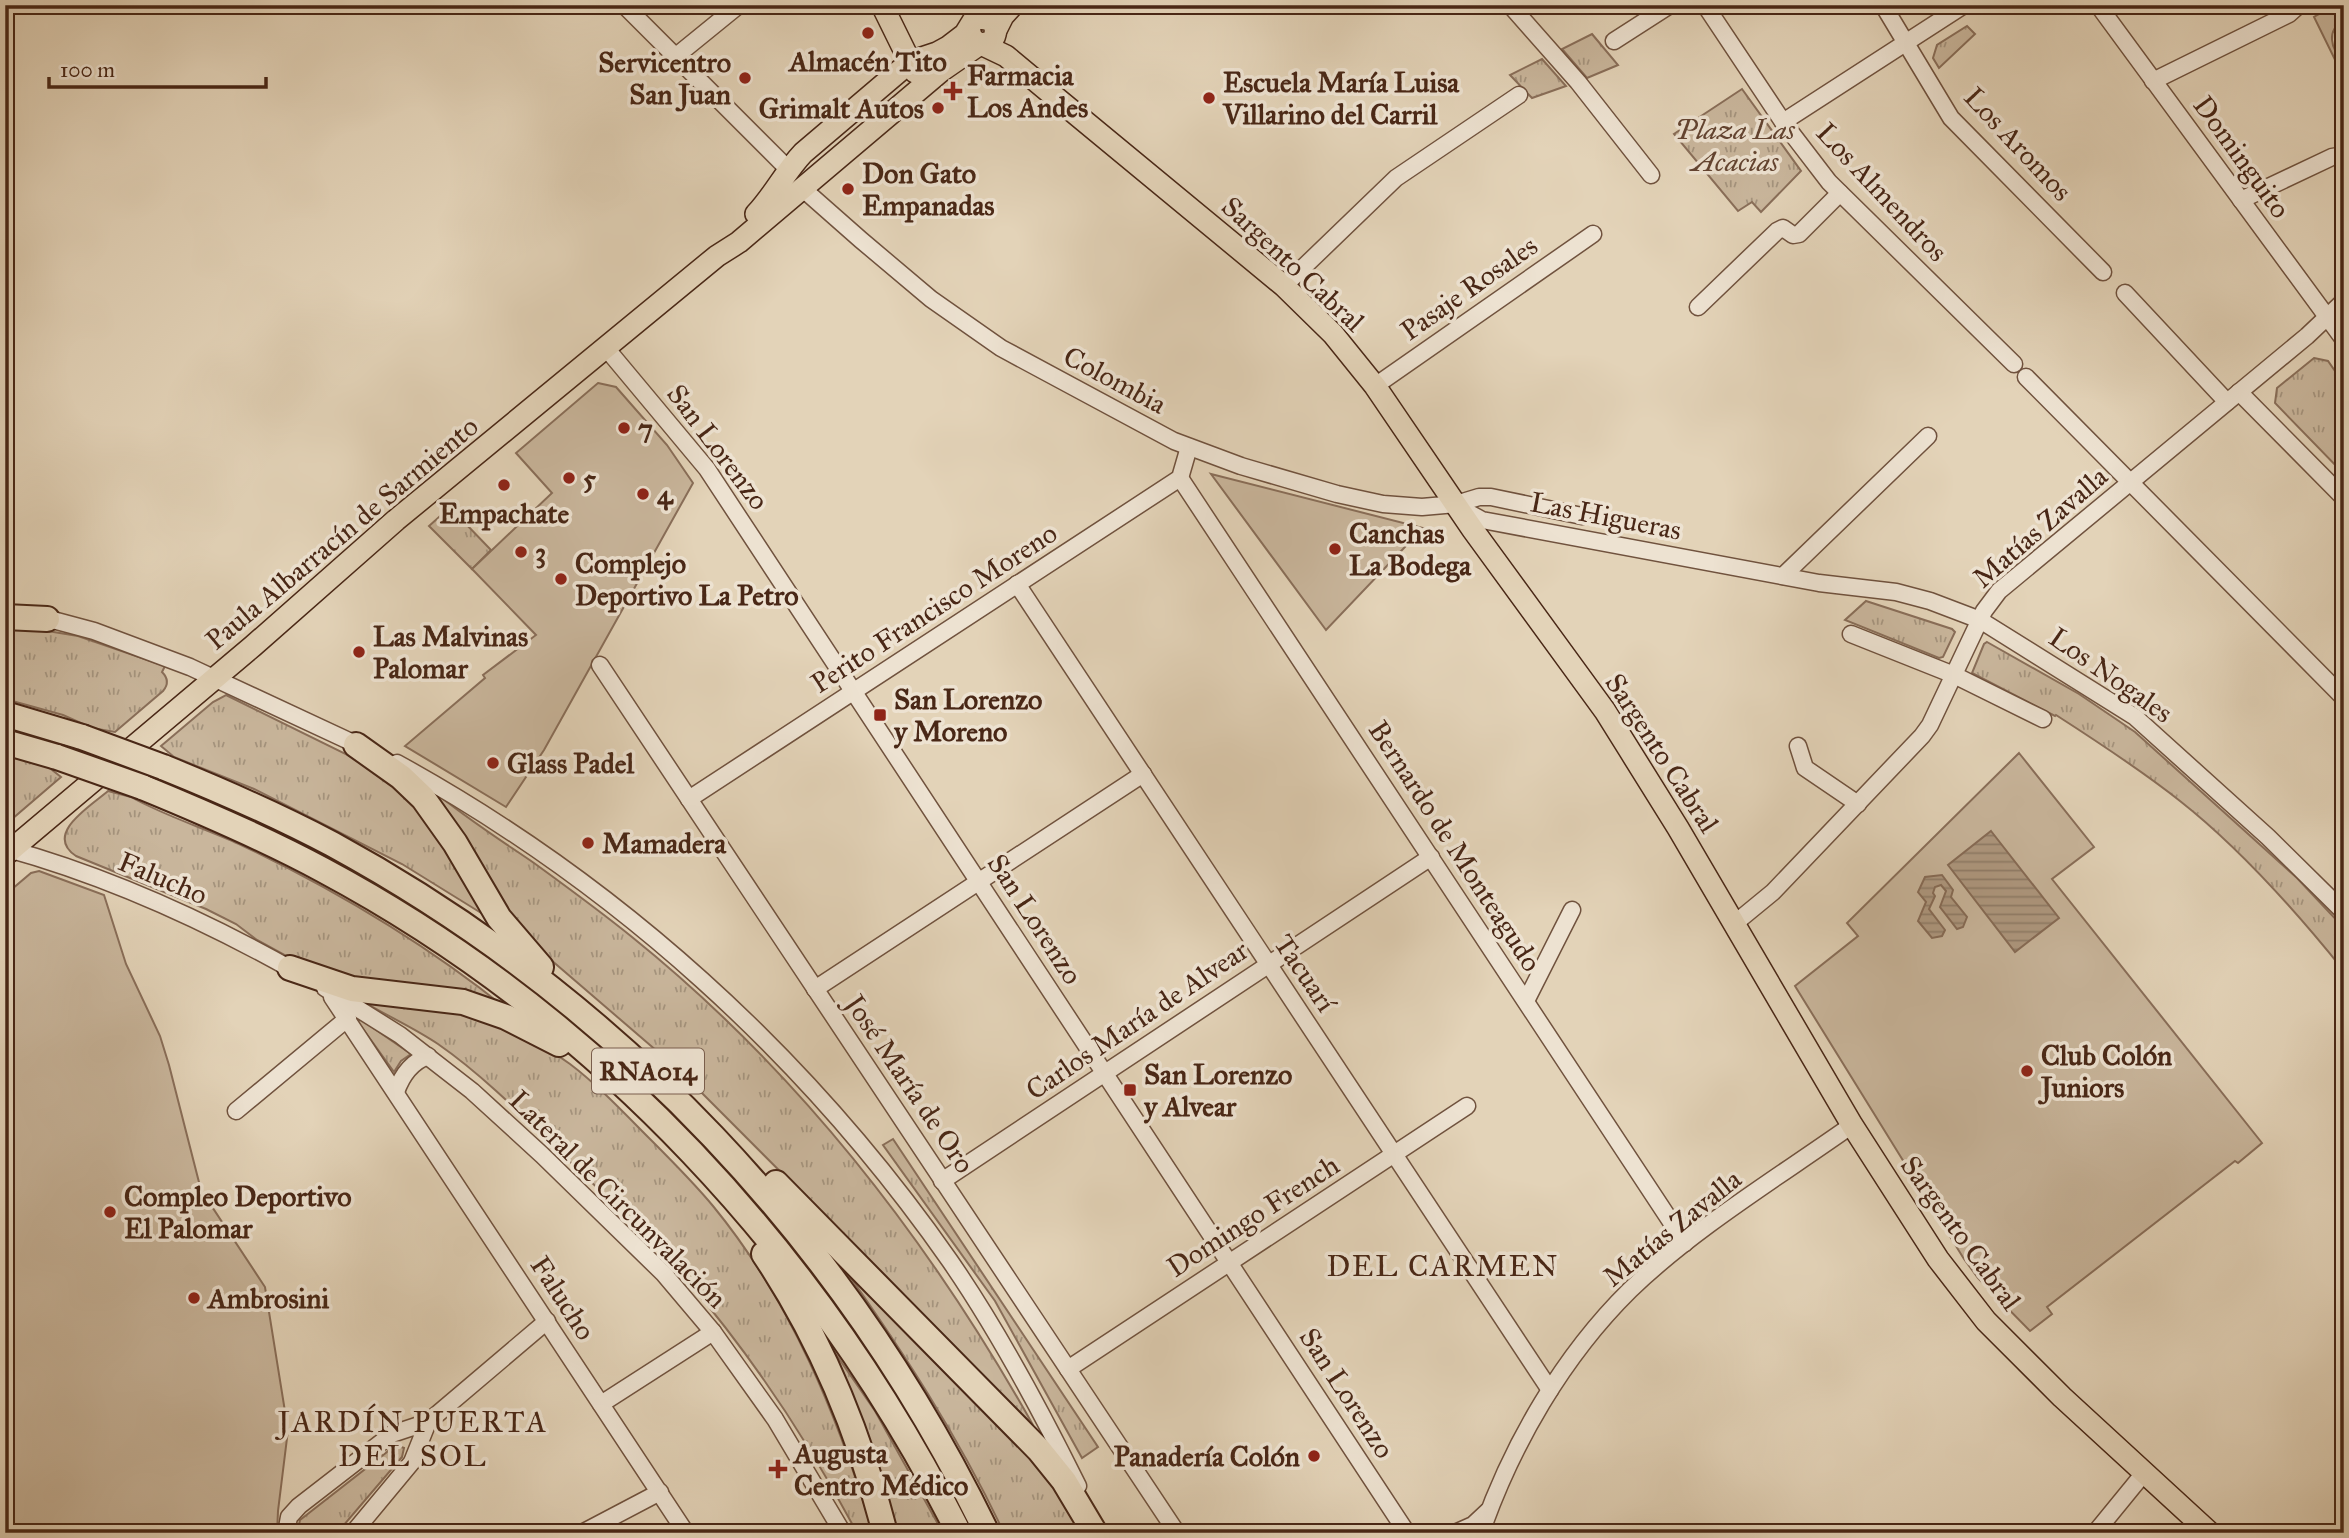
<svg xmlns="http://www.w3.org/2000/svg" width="2349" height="1538" viewBox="0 0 2349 1538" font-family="'IM FELL Great Primer',serif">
<defs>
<pattern id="grass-tufts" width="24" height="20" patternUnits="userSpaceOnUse" patternTransform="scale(1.75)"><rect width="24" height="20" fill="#c9b69c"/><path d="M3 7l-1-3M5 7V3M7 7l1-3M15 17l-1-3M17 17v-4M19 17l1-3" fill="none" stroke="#a5947e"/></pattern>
<pattern id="water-rules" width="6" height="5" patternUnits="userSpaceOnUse" patternTransform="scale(1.75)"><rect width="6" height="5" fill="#af9981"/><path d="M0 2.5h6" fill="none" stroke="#907d69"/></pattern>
</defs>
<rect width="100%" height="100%" fill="#e3d3b8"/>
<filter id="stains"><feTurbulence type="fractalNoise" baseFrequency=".00286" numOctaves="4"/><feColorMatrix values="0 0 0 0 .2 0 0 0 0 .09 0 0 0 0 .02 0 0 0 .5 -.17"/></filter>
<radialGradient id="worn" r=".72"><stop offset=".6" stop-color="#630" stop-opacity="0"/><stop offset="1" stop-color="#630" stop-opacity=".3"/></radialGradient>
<g fill="url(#grass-tufts)" stroke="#896e59" stroke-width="2">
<path d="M2335,5H2344V20C2326,30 2330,49 2344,61V78L2314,17Z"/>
<polygon points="1967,26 1975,34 1939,68 1933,58 1937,45"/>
<polygon points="1592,34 1618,65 1587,78 1562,49"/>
<polygon points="1542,59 1566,86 1532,98 1510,75"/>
<polygon points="1742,89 1801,171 1761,212 1752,202 1738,211 1674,134"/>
<polygon points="2314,358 2328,361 2344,384 2344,474 2275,403 2277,388"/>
<polygon points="447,510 461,525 464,522 491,550 472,569 429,526"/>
<polygon points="1866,601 1952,629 1955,632 1943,657 1939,658 1845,620"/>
<path d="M5,624L78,636L165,666L162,672C168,678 169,684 163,691L115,732L92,728L63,715L5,699Z"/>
<path d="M1987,642L2079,694L2135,732L2297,878L2344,928V971C2295,910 2241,849 2180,801C2141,770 2098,742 2056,715L2055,716L1972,673L1984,644Z"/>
<polygon points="226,695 360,761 420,805 486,916 402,864 254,789 174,757 161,746 213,702"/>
<polygon points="5,755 47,766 61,777 5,825"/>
<path d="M431,789C464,817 499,839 534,863C567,887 600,911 632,937C797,1070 929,1240 1033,1425L679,1070L529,941L508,916Z"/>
<path d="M108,791L131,797C165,816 204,828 239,844C334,889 426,944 508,1010L399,989L299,963L257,940L236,924L206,909L76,856C43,834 91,806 108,791Z"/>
<path d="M359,999C400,1004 447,1004 485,1020C514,1032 544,1045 570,1064C599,1086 625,1114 651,1140C672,1161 694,1183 713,1206C791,1301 838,1416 873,1533H857C809,1442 752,1356 685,1278C648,1235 606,1196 565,1157C525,1118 484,1076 438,1044C413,1027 385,1015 359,999Z"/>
<polygon points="360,1019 411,1054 401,1061 394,1072 358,1022"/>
<polygon points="893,1139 1098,1447 1082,1458 995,1301 883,1145"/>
<path d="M841,1264L1027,1447L1083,1533H1004C959,1437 902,1350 841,1264Z"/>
<polygon points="811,1318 875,1411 943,1533 890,1533"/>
<polygon points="396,1445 404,1448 402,1457 337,1533 297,1533 300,1520"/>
</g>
<g fill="#c9b69c" stroke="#896e59" stroke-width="2">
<polygon points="598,383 616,387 667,445 693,483 544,750 506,807 405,746 485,678 483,675 536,635 472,569 552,493 516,453"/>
<polygon points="1211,474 1423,528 1326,630"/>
<polygon points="2019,753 2094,847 2052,879 2262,1143 2238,1163 2235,1161 2047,1307 2052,1314 2030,1331 1978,1278 1964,1259 1795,986 1858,936 1847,923"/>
<polygon points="39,871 104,895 126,964 160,1036 169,1065 201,1190 265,1287 288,1430 278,1511 277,1533 5,1533 5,895 31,873"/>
</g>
<g fill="url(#water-rules)" stroke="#866b56" stroke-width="2">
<polygon points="1991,831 2059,918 2015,952 1948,865"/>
<polygon points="1942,875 1953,890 1951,897 1967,917 1963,927 1957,929 1940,907 1946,891 1941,885 1935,887 1933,893 1935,896 1929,909 1945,930 1942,936 1932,938 1918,921 1926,902 1918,892 1925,877"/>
</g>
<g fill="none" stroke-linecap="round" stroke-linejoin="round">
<defs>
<g id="minor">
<polyline points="624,5 788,169"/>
<polyline points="1510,5 1578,82 1651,175"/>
<polyline points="1705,5 1783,122 1829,182 2014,364"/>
<polyline points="1883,5 1951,118 2103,272"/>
<polyline points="2098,5 2344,340"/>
<polyline points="1614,41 1670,5"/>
<polyline points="675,57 739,5"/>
<polyline points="2153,81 2289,14 2299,5"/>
<polyline points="1783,122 1964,5"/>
<polyline points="802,188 861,240 931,299 1001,348 1174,441 1241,466 1337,494 1383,504 1422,507 1456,504 1479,497 1491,497 1582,516"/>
<polyline points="2241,200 2332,157 2344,155"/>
<polyline points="1284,286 1396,178 1519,95"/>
<polyline points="2125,293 2227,402"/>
<polyline points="1698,307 1777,231 1783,228 1793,235 1799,234 1840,193"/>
<polyline points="606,348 707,469 1407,1533"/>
<polyline points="2026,377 2344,698"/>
<polyline points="1375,386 1593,234"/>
<polyline points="2239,392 2344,498"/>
<polyline points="1180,478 1685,1243"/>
<polyline points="1460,508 1482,520 1819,583 1896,592 1930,601 1980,620 2135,717 2268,837 2344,912"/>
<polyline points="1783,576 1928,436"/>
<polyline points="1017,584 1550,1390"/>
<polyline points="38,616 94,631 190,667 364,748"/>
<polyline points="1851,634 1954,675 2043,719"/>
<polyline points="600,665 1177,1533"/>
<polyline points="1798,746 1805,768 1858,804"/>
<path d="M397,763C617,884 806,1055 950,1261C999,1332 1040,1409 1078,1486"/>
<polyline points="689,799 1180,478 1189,447"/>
<path d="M5,848C107,876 204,920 296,972"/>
<polyline points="1734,924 1773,892 1922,736 1930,725 1984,611 1999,591 2307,336 2344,301"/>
<polyline points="325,988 400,1035 472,1091 542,1155 664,1274 713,1332 775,1419 843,1533"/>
<polyline points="815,989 1143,774"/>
<polyline points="332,997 686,1533"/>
<polyline points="1526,1001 1572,910"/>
<path d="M396,1092C402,1075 411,1062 428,1056"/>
<polyline points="236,1111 348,1018"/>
<polyline points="942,1181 1431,857"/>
<polyline points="1068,1369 1467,1106"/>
<polyline points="601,1404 713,1332"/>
<polyline points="286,1533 289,1517 299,1506 392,1434 428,1422 547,1321"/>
<polyline points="353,1533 412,1462 428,1422"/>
<polyline points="582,1533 660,1492"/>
<polyline points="1455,1533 1473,1525 1488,1511"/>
<path d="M1481,1533C1512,1444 1563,1356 1630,1290C1693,1229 1780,1176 1852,1125"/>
<polyline points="2095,1533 2144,1473"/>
</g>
<g id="major">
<polyline points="882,5 915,72"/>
<polyline points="996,30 1003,16 1013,5"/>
<polyline points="983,45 1006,56 1060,101 1284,286 1333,334 1375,386 1473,530 1605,711 1630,751 1678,828 1852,1125 1938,1259 1986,1321 2062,1397 2210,1533"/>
<path d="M756,214C774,195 785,172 803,153L910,62L937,53L948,47L965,34L973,21L979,18L991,20C997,27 997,35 991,42L980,44L972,39L969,29"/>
<polyline points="5,855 253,646 396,520 717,256 739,242 941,71 980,44"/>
</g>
<g id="highway">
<polyline points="5,617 47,619"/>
<polyline points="5,714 82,737"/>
<polyline points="5,742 57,757"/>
<polyline points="356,745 401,777 423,798 455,843 499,918 541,967"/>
<path d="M163,767C220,790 277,815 332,844C618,1000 845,1240 987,1533"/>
<path d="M142,787C203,812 264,838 323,870C598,1017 819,1255 959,1533"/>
<polyline points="290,968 352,989 463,1002 506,1017 559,1044"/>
<polyline points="776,1183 1039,1450 1064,1481 1095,1533"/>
<path d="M764,1254C821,1339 860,1434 885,1533"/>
</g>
</defs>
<use href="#minor" stroke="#70523e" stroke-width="19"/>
<use href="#major" stroke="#492716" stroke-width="24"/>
<use href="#highway" stroke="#492716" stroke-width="28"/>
<use href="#minor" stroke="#ede2d1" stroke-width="16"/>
<use href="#major" stroke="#e3d3b8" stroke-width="21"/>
<use href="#highway" stroke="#e3d3b8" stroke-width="24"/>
<defs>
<g id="highway-bridge">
<polyline points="82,737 163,767"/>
<polyline points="57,757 142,787"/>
</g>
</defs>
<use href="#highway-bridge" stroke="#492716" stroke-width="28" stroke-linecap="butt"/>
<use href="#highway-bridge" stroke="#e3d3b8" stroke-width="24"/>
</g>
<g fill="#8f2418" stroke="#ede2d1" stroke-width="2.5">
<circle cx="868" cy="33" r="7"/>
<circle cx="745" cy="78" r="7"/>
<path d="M949.5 80.5h7v7h7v7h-7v7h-7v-7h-7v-7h7z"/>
<circle cx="1209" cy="98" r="7"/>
<circle cx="938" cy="108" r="7"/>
<circle cx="848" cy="189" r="7"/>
<circle cx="624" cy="428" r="7"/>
<circle cx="569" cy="478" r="7"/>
<circle cx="504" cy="485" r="7"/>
<circle cx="643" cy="494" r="7"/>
<circle cx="1335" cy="549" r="7"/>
<circle cx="521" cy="552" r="7"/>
<circle cx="561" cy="579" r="7"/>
<circle cx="359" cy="652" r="7"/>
<rect x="873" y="708" width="14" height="14" rx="3.5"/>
<circle cx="493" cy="763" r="7"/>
<circle cx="588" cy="843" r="7"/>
<circle cx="2027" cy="1071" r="7"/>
<rect x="1123" y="1083" width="14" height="14" rx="3.5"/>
<circle cx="110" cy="1212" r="7"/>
<circle cx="194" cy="1298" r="7"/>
<circle cx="1314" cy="1456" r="7"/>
<path d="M774.5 1458.5h7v7h7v7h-7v7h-7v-7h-7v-7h7z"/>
</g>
<g text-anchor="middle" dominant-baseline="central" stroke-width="7" stroke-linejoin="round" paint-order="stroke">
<rect fill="#ede2d1" stroke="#7a5f4e" stroke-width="2" x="592" y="1048.5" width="112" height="45" rx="5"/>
<g font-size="26" font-weight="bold" fill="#492716">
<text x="648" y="1071">RNA014</text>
</g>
<g font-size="28" font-weight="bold" fill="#492716" stroke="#ede2d1" text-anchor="start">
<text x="868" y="61" text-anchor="middle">Almacén Tito</text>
<text x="731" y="62" text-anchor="end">Servicentro<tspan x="731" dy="32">San Juan</tspan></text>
<text x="967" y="75">Farmacia<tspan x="967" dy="32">Los Andes</tspan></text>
<text x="1223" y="82">Escuela María Luisa<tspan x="1223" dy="32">Villarino del Carril</tspan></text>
<text x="924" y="108" text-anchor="end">Grimalt Autos</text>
<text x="862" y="173">Don Gato<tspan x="862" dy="32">Empanadas</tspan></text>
<text x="638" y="428">7</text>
<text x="583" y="478">5</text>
<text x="657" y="494">4</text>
<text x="504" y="513" text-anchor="middle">Empachate</text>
<text x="1349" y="533">Canchas<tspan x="1349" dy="32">La Bodega</tspan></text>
<text x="535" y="552">3</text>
<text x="575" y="563">Complejo<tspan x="575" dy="32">Deportivo La Petro</tspan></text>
<text x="373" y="636">Las Malvinas<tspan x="373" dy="32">Palomar</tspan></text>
<text x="894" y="699">San Lorenzo<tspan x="894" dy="32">y Moreno</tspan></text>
<text x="507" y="763">Glass Padel</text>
<text x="602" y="843">Mamadera</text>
<text x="2041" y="1055">Club Colón<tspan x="2041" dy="32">Juniors</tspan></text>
<text x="1144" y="1074">San Lorenzo<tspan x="1144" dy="32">y Alvear</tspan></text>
<text x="124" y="1196">Compleo Deportivo<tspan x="124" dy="32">El Palomar</tspan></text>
<text x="208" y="1298">Ambrosini</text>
<text x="794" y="1453">Augusta<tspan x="794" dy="32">Centro Médico</tspan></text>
<text x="1300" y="1456" text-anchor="end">Panadería Colón</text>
</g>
<g font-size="28" font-style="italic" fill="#634431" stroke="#ede2d1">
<text x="1735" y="129">Plaza Las<tspan x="1735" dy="32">Acacias</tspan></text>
</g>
<g font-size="28" fill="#492716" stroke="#ede2d1">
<text transform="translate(2018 144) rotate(47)">Los Aromos</text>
<text transform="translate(2242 157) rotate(54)">Dominguito</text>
<text transform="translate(1882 192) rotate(47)">Los Almendros</text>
<text transform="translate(1293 264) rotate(43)">Sargento Cabral</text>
<text transform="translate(1469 288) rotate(-35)">Pasaje Rosales</text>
<text transform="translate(1115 380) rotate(28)">Colombia</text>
<text transform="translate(718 447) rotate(53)">San Lorenzo</text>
<text transform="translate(1606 516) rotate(11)">Las Higueras</text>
<text transform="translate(2040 527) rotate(-41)">Matías Zavalla</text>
<text transform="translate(342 533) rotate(-40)">Paula Albarracín de Sarmiento</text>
<text transform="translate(934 608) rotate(-33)">Perito Francisco Moreno</text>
<text transform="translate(2111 675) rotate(35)">Los Nogales</text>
<text transform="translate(1662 753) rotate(57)">Sargento Cabral</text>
<text transform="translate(1455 846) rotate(57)">Bernardo de Monteagudo</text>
<text transform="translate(163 878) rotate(23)">Falucho</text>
<text transform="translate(1035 919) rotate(57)">San Lorenzo</text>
<text transform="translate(1305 973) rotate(56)">Tacuarí</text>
<text transform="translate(1137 1020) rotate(-34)">Carlos María de Alvear</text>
<text transform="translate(910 1084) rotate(56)">José María de Oro</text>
<text transform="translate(618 1199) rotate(45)">Lateral de Circunvalación</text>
<text transform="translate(1253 1216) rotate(-33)">Domingo French</text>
<text transform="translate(1672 1228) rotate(-39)">Matías Zavalla</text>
<text transform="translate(1961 1233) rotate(54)">Sargento Cabral</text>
<text transform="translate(563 1298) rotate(57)">Falucho</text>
<text transform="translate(1347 1393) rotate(57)">San Lorenzo</text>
</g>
<g font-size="30" letter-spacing="2" fill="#492716" stroke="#ede2d1">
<text x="1443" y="1266">DEL CARMEN</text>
<text x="413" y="1422">JARDÍN PUERTA<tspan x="413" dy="34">DEL SOL</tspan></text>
</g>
</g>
<rect width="2349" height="1538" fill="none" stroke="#e3d3b8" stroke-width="28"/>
<rect x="7" y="7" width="2335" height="1524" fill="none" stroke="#492716" stroke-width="3.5"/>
<rect x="14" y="14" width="2321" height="1510" fill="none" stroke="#492716" stroke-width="2"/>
<path d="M49 77v10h217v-10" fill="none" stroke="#492716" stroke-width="3.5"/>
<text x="60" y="77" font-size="21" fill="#492716" stroke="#ede2d1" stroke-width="5" paint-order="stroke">100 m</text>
<rect width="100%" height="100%" filter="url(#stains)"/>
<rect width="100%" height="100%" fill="url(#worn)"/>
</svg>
